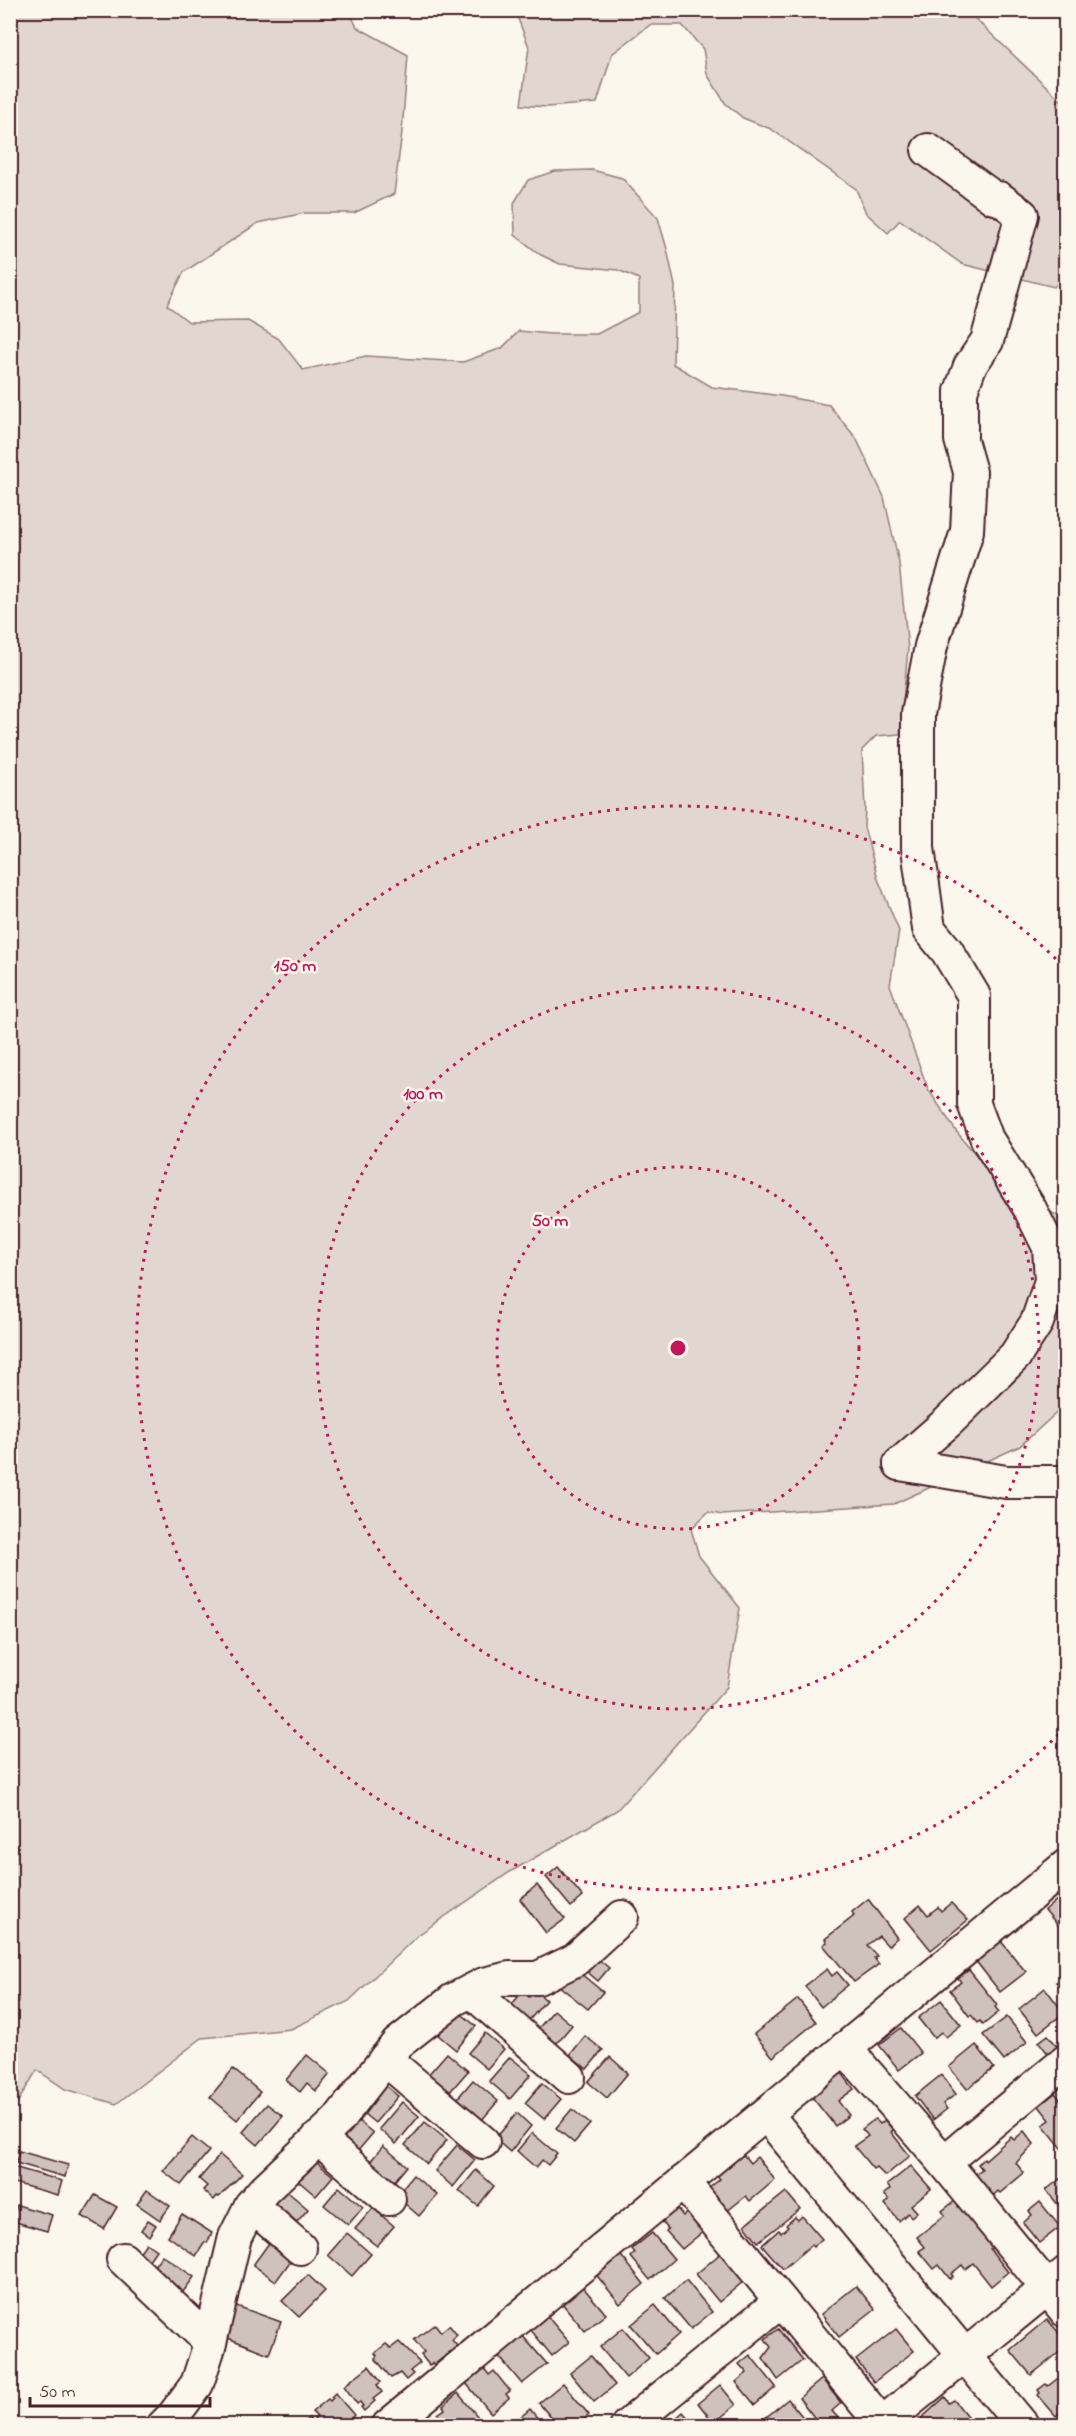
<svg xmlns="http://www.w3.org/2000/svg" width="1076" height="2436" viewBox="0 0 1076 2436" font-family="'Indie Flower',sans-serif">
<rect width="100%" height="100%" fill="#fbf7ec"/>
<filter id="ink" filterUnits="userSpaceOnUse"><feTurbulence type="fractalNoise" baseFrequency=".0167" numOctaves="2"/><feDisplacementMap in="SourceGraphic" scale="12" xChannelSelector="R" yChannelSelector="G"/><feConvolveMatrix kernelMatrix="1 2 1 2 8 2 1 2 1" color-interpolation-filters="sRGB"/></filter>
<g filter="url(#ink)">
<g fill="#e2d7d0" stroke="#967b7e" stroke-width="1.5">
<polygon points="11,11 349,11 357,27 408,55 402,132 394,194 354,213 305,213 258,223 184,272 167,305 189,322 248,321 279,339 303,370 366,356 463,362 502,348 519,331 550,334 597,334 639,312 639,279 618,270 560,264 541,255 515,235 514,203 528,180 555,171 592,170 622,178 658,218 667,249 675,286 673,364 712,387 782,396 829,405 856,438 884,497 899,563 908,649 900,734 876,736 862,750 865,809 864,827 878,879 899,931 890,985 928,1089 956,1131 1006,1191 1065,1219 1065,1405 1020,1446 894,1504 722,1515 708,1512 691,1529 699,1556 740,1608 727,1687 617,1810 510,1872 418,1935 349,2001 291,2029 202,2038 116,2104 65,2089 37,2070 11,2113"/>
<polygon points="515,11 967,11 1065,104 1065,276 1054,287 962,264 900,220 888,233 866,213 856,189 771,129 743,118 725,103 707,74 703,49 682,25 650,25 612,54 597,103 547,107 521,105 529,47"/>
</g>
<g fill="#cfc2bc" stroke="#4a1f2b" stroke-width="1.5">
<polygon points="558,1867 583,1897 571,1907 546,1877"/>
<polygon points="537,1885 565,1919 546,1933 520,1899"/>
<polygon points="1065,1893 1066,1893 1066,1935 1045,1910"/>
<polygon points="868,1899 897,1938 888,1946 879,1936 867,1945 877,1956 874,1958 879,1964 854,1982 823,1945 827,1942 825,1939 854,1916 852,1912"/>
<polygon points="951,1903 968,1920 931,1950 905,1918 920,1905 928,1915 938,1907 941,1911"/>
<polygon points="1000,1940 1026,1972 1000,1992 975,1960"/>
<polygon points="595,1956 609,1968 598,1981 584,1969"/>
<polygon points="1066,1967 1066,1993 1056,1982 1065,1975 1061,1970"/>
<polygon points="574,1968 603,1992 588,2009 559,1986"/>
<polygon points="827,1969 832,1976 837,1972 848,1985 821,2007 805,1986"/>
<polygon points="969,1970 997,2005 995,2007 999,2012 983,2025 980,2021 978,2023 971,2015 969,2016 950,1990 961,1982 958,1978"/>
<polygon points="1045,1988 1064,2013 1038,2033 1019,2009"/>
<polygon points="535,1990 546,2000 527,2023 509,2008 522,1992 529,1997"/>
<polygon points="798,1999 816,2022 773,2057 754,2034"/>
<polygon points="941,2000 961,2025 946,2037 941,2032 934,2038 918,2018"/>
<polygon points="554,2010 572,2025 555,2045 537,2030"/>
<polygon points="458,2011 476,2026 456,2050 438,2035"/>
<polygon points="1007,2017 1027,2042 1004,2061 983,2035"/>
<polygon points="901,2028 921,2053 899,2070 879,2045"/>
<polygon points="485,2033 504,2049 487,2069 468,2053"/>
<polygon points="1048,2035 1058,2047 1049,2055 1039,2042"/>
<polygon points="585,2036 603,2050 587,2069 570,2055"/>
<polygon points="976,2045 994,2068 967,2089 949,2067"/>
<polygon points="447,2053 468,2071 448,2094 427,2076"/>
<polygon points="307,2055 330,2074 316,2091 307,2083 300,2092 286,2080"/>
<polygon points="510,2057 531,2074 510,2099 489,2081"/>
<polygon points="610,2057 628,2073 607,2098 588,2082"/>
<polygon points="233,2069 260,2092 237,2120 210,2097"/>
<polygon points="842,2073 854,2089 838,2101 849,2115 835,2126 812,2097"/>
<polygon points="941,2075 956,2094 943,2104 947,2109 933,2120 915,2096"/>
<polygon points="473,2080 498,2101 481,2121 456,2100"/>
<polygon points="381,2082 398,2096 375,2123 358,2109"/>
<polygon points="542,2083 561,2099 544,2119 525,2103"/>
<polygon points="1055,2093 1066,2107 1066,2153 1043,2125 1050,2120 1039,2106"/>
<polygon points="402,2102 419,2116 396,2144 379,2129"/>
<polygon points="267,2104 283,2116 258,2145 243,2132"/>
<polygon points="572,2109 590,2124 574,2143 556,2128"/>
<polygon points="517,2113 531,2126 510,2152 495,2139"/>
<polygon points="350,2114 373,2133 357,2152 334,2133"/>
<polygon points="875,2119 880,2124 885,2120 893,2130 891,2132 910,2156 885,2176 876,2167 873,2169 854,2146 868,2136 862,2129"/>
<polygon points="425,2122 447,2140 427,2164 405,2145"/>
<polygon points="1024,2131 1034,2144 1016,2163 1024,2173 1000,2193 998,2191 992,2197 974,2175 982,2169 978,2164 984,2158 985,2160 1011,2137 1014,2140"/>
<polygon points="532,2133 557,2154 548,2165 542,2160 536,2168 517,2151"/>
<polygon points="192,2137 209,2151 181,2185 163,2171"/>
<polygon points="457,2145 475,2160 453,2187 435,2171"/>
<polygon points="383,2146 407,2166 393,2183 369,2163"/>
<polygon points="19,2151 68,2165 65,2177 16,2163"/>
<polygon points="741,2152 750,2163 757,2157 775,2180 750,2201 746,2196 726,2212 708,2189 720,2179 715,2173"/>
<polygon points="305,2153 333,2176 316,2196 289,2173"/>
<polygon points="220,2155 242,2174 219,2197 217,2196 214,2200 203,2190 207,2186 199,2179"/>
<polygon points="10,2166 62,2181 58,2195 10,2182"/>
<polygon points="911,2166 931,2189 911,2205 917,2212 911,2217 908,2213 899,2221 885,2204 889,2200 884,2194 890,2189 887,2185"/>
<polygon points="476,2170 494,2186 478,2206 459,2191"/>
<polygon points="1066,2174 1066,2211 1064,2212 1046,2190"/>
<polygon points="413,2175 437,2195 419,2216 396,2196"/>
<polygon points="339,2187 363,2207 348,2225 324,2205"/>
<polygon points="283,2188 308,2209 297,2222 272,2201"/>
<polygon points="147,2190 170,2206 160,2220 137,2204"/>
<polygon points="786,2192 800,2209 758,2242 745,2225"/>
<polygon points="95,2195 117,2207 104,2229 82,2216"/>
<polygon points="956,2200 993,2247 990,2249 1008,2272 991,2286 973,2263 965,2269 962,2265 951,2274 953,2276 950,2279 939,2265 934,2269 919,2251 925,2247 917,2237 945,2215 942,2211"/>
<polygon points="1040,2202 1060,2227 1039,2243 1023,2223 1032,2215 1029,2211"/>
<polygon points="17,2205 52,2215 47,2231 12,2221"/>
<polygon points="676,2207 683,2216 689,2211 705,2230 682,2249 666,2231 668,2229 661,2220"/>
<polygon points="373,2208 394,2226 377,2246 355,2229"/>
<polygon points="182,2214 212,2233 207,2243 205,2242 196,2256 168,2236"/>
<polygon points="802,2216 822,2239 813,2247 811,2245 783,2269 762,2245 779,2230 781,2233 788,2227 786,2225 795,2217 798,2220"/>
<polygon points="148,2220 156,2225 149,2236 141,2230"/>
<polygon points="347,2233 371,2254 352,2276 328,2255"/>
<polygon points="652,2233 674,2259 650,2280 631,2257 635,2253 632,2249"/>
<polygon points="146,2243 156,2250 147,2263 137,2256"/>
<polygon points="269,2243 292,2259 276,2281 253,2265"/>
<polygon points="618,2252 644,2284 620,2304 594,2272"/>
<polygon points="721,2253 744,2281 719,2302 696,2274"/>
<polygon points="162,2255 194,2277 180,2296 148,2274"/>
<polygon points="308,2275 325,2291 299,2317 282,2301"/>
<polygon points="686,2280 712,2312 691,2329 665,2298"/>
<polygon points="581,2285 606,2314 585,2331 561,2302"/>
<polygon points="856,2286 875,2309 839,2337 821,2314"/>
<polygon points="231,2304 281,2322 269,2354 220,2335"/>
<polygon points="655,2305 679,2334 656,2354 631,2325"/>
<polygon points="547,2316 569,2342 552,2356 530,2329"/>
<polygon points="1047,2319 1066,2341 1066,2347 1031,2375 1010,2350"/>
<polygon points="435,2324 441,2332 449,2325 457,2335 452,2340 457,2346 434,2365 433,2363 429,2365 421,2355 424,2352 414,2340"/>
<polygon points="623,2328 649,2358 626,2378 600,2347"/>
<polygon points="778,2329 803,2360 778,2380 763,2358 771,2347 765,2339"/>
<polygon points="896,2329 914,2351 874,2382 856,2360"/>
<polygon points="521,2334 547,2364 522,2384 497,2354"/>
<polygon points="399,2342 420,2363 410,2371 413,2374 406,2380 400,2373 391,2378 375,2358 377,2356 375,2353 386,2344 391,2348"/>
<polygon points="750,2355 776,2387 755,2405 736,2382 747,2373 739,2364"/>
<polygon points="591,2356 615,2385 594,2402 570,2373"/>
<polygon points="369,2366 381,2382 377,2385 382,2392 373,2399 375,2401 364,2411 361,2407 363,2406 360,2402 357,2404 344,2386"/>
<polygon points="483,2367 489,2375 494,2371 510,2391 506,2394 509,2398 491,2413 465,2382"/>
<polygon points="1066,2372 1066,2408 1056,2416 1038,2395 1040,2393 1038,2390 1046,2384 1048,2386"/>
<polygon points="822,2379 841,2403 832,2411 840,2420 833,2426 821,2426 799,2398"/>
<polygon points="563,2383 589,2415 576,2426 558,2426 539,2403"/>
<polygon points="720,2385 736,2405 714,2423 698,2403"/>
<polygon points="335,2393 354,2415 345,2426 319,2426 314,2419 317,2417 312,2412 328,2399 330,2401 333,2398 331,2397"/>
<polygon points="458,2393 483,2423 481,2426 448,2426 438,2414 445,2409 443,2406"/>
<polygon points="945,2397 949,2403 954,2400 975,2426 913,2426"/>
<polygon points="788,2399 810,2426 770,2426 764,2419"/>
<polygon points="530,2409 544,2426 510,2426"/>
<polygon points="683,2412 695,2426 667,2426"/>
<polygon points="425,2417 432,2426 415,2426"/>
<polygon points="309,2418 314,2426 298,2426"/>
</g>
<g fill="none" stroke-linecap="round" stroke-linejoin="round">
<defs>
<g id="minor">
<polyline points="900,1464 949,1421 1015,1356 1037,1322 1051,1281 1049,1247 1030,1209 987,1139 974,1104 974,996 947,951 929,929 918,848 918,714 931,646 967,531 970,472 961,440 961,391 970,366 987,341 1022,215 999,198 994,198 928,150"/>
<polyline points="900,1464 1006,1482 1066,1482"/>
<polyline points="471,1991 569,2077"/>
<polyline points="845,2048 944,2162 1066,2311"/>
<polyline points="385,2059 483,2142"/>
<polyline points="766,2114 1023,2426"/>
<polyline points="318,2138 389,2199"/>
<polyline points="944,2162 1066,2061"/>
<polyline points="683,2182 884,2426"/>
<polyline points="251,2205 300,2248"/>
<polyline points="123,2259 210,2342"/>
<polyline points="163,2426 174,2415 197,2384 209,2347 235,2237 251,2205 264,2190 338,2120 397,2044 453,2000 484,1984 509,1978 538,1978 575,1960 622,1917"/>
<polyline points="388,2426 1066,1866"/>
<polyline points="627,2426 781,2301"/>
<polyline points="879,2426 1066,2273"/>
</g>
</defs>
<use href="#minor" stroke="#4a1f2b" stroke-width="36"/>
<use href="#minor" stroke="#fbf7ec" stroke-width="32"/>
</g>
</g>
<g fill="none" stroke="#c2185b" stroke-width="3" stroke-dasharray="3 6">
<circle cx="678" cy="1348" r="181"/>
<circle cx="678" cy="1348" r="361"/>
<path d="M1065 1728A542 542 0 1 1 1065 968"/>
</g>
<circle cx="678" cy="1348" r="9" fill="#c2185b" stroke="#fbf7ec" stroke-width="3"/>
<g font-size="18" text-anchor="middle" font-weight="bold" fill="#c2185b" stroke="#fbf7ec" stroke-width="5" stroke-linejoin="round" paint-order="stroke">
<text x="295" y="971">150 m</text>
<text x="423" y="1099">100 m</text>
<text x="550" y="1226">50 m</text>
</g>
<rect width="1076" height="2436" fill="none" stroke="#fbf7ec" stroke-width="36"/>
<rect x="18" y="18" width="1040" height="2400" fill="none" stroke="#4a1f2b" stroke-width="2" filter="url(#ink)"/>
<path d="M30 2397v9h180v-9" fill="none" stroke="#4a1f2b" stroke-width="3"/>
<text x="39" y="2397" font-size="18" fill="#4a1f2b" stroke="#fbf7ec" stroke-width="4.5" paint-order="stroke">50 m</text>
</svg>
